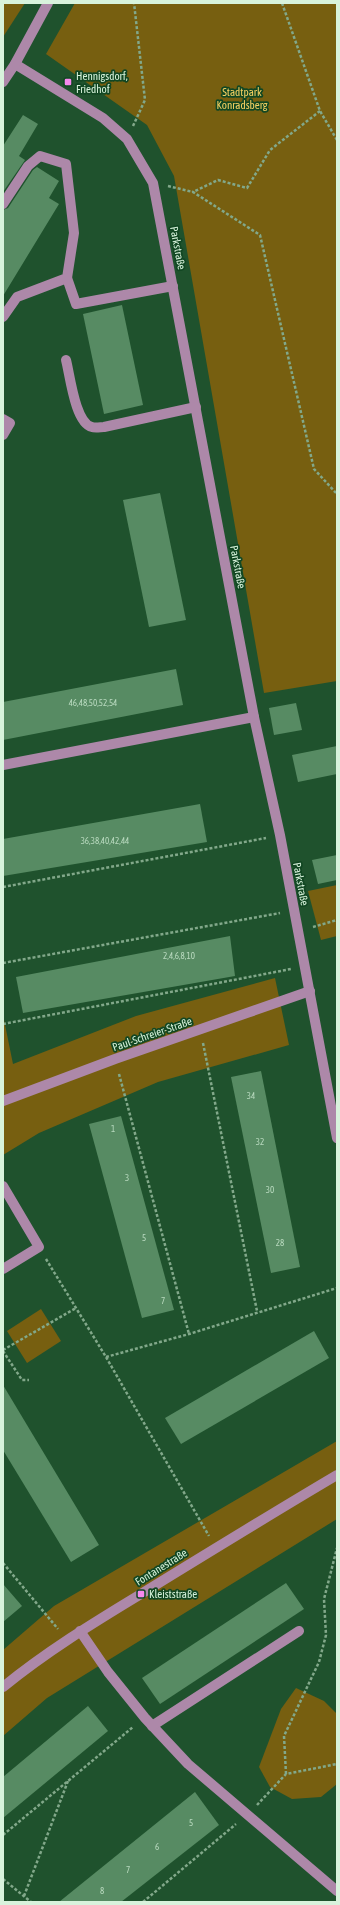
<svg xmlns="http://www.w3.org/2000/svg" width="340" height="1905" viewBox="0 0 340 1905" font-family="'Asap Condensed',sans-serif">
<rect width="100%" height="100%" fill="#1f522d"/>
<g fill="#775f10">
<polygon points="3,3 25,3 3,37"/>
<polygon points="75,3 337,3 337,681 264,693 174,176 147,125 46,54"/>
<polygon points="337,885 337,936 321,940 308,891"/>
<polygon points="275,978 289,1045 158,1082 39,1133 3,1155 3,1015 13,1064 136,1016"/>
<polygon points="41,1309 61,1341 27,1363 7,1331"/>
<polygon points="337,1441 337,1519 47,1698 3,1736 3,1650 54,1606"/>
<polygon points="296,1688 324,1701 337,1714 337,1784 321,1797 292,1799 270,1787 259,1767 281,1709"/>
</g>
<g fill="#578b63">
<polygon points="23,115 38,124 19,156 25,160 3,192 3,146"/>
<polygon points="37,167 59,181 49,198 59,204 3,296 3,210 8,208 33,170"/>
<polygon points="122,305 143,405 104,414 83,314"/>
<polygon points="160,493 186,620 149,627 123,500"/>
<polygon points="176,669 183,705 3,740 3,702"/>
<polygon points="296,703 302,730 274,735 269,708"/>
<polygon points="337,746 337,774 298,782 292,755"/>
<polygon points="200,804 207,842 3,876 3,839"/>
<polygon points="337,855 337,880 318,884 312,860"/>
<polygon points="230,936 235,976 23,1013 16,977"/>
<polygon points="261,1071 300,1267 271,1273 231,1077"/>
<polygon points="121,1116 174,1310 142,1318 89,1124"/>
<polygon points="314,1331 329,1358 181,1444 165,1418"/>
<polygon points="3,1385 99,1545 71,1562 3,1450"/>
<polygon points="286,1583 304,1609 160,1704 142,1678"/>
<polygon points="3,1584 22,1606 3,1622"/>
<polygon points="88,1706 108,1731 3,1818 3,1777"/>
<polygon points="195,1792 219,1825 121,1902 59,1902"/>
</g>
<g fill="none" stroke-linecap="round" stroke-linejoin="round">
<g stroke="#82a88a" stroke-width="2.5" stroke-dasharray="3 2" stroke-linecap="butt">
<polyline points="282,3 320,111 337,140"/>
<polyline points="320,111 270,150 247,188 218,180 193,192 260,235 314,469 337,494"/>
<polyline points="133,126 145,100 134,3"/>
<polyline points="168,186 193,192"/>
<polyline points="3,887 266,838"/>
<polyline points="313,927 337,920"/>
<polyline points="3,963 280,913"/>
<polyline points="3,1024 291,969"/>
<polyline points="203,1043 257,1311"/>
<polyline points="119,1074 189,1334"/>
<polyline points="46,1259 106,1357 209,1536"/>
<polyline points="3,1350 76,1308"/>
<polyline points="3,1351 22,1380 29,1380"/>
<polyline points="106,1357 189,1334 337,1288"/>
<polyline points="3,1563 58,1629"/>
<polyline points="286,1774 284,1736 319,1662 326,1635 324,1599 337,1548"/>
<polyline points="257,1805 286,1774 337,1764"/>
<polyline points="3,1835 133,1727"/>
<polyline points="3,1879 31,1902"/>
<polyline points="24,1896 68,1781"/>
<polyline points="143,1902 236,1824"/>
</g>
<g stroke="#ad88a9" stroke-width="10">
<polyline points="15,64 103,118 127,139 153,183 254,717 280,835 337,1138"/>
<polyline points="3,82 15,64 48,3"/>
<polyline points="3,204 28,166 40,156 66,164 74,233 67,278 17,297 3,317"/>
<polyline points="67,278 76,304 173,286"/>
<path d="M66,360C70,375 75,423 92,427C95,428 101,427 104,427L196,407"/>
<polyline points="3,419 10,423 3,435"/>
<polyline points="3,765 254,717"/>
<polyline points="3,1101 115,1059 310,991"/>
<polyline points="3,1186 39,1247 3,1269"/>
<polyline points="80,1631 108,1672 145,1718 188,1764 337,1891"/>
<path d="M3,1687C46,1652 93,1623 141,1594C206,1554 271,1514 337,1475"/>
<polyline points="152,1726 299,1631"/>
</g>
</g>
<g fill="#f689ed" stroke="#124723" stroke-width="1.5">
<rect x="64" y="78" width="8" height="8" rx="2"/>
<rect x="137" y="1590" width="8" height="8" rx="2"/>
</g>
<g text-anchor="middle" dominant-baseline="central" stroke-width="3.5" stroke-linejoin="round" paint-order="stroke">
<g font-size="9" fill="#b8d9be">
<text x="93" y="703">46,48,50,52,54</text>
<text x="105" y="841">36,38,40,42,44</text>
<text x="179" y="956">2,4,6,8,10</text>
<text x="251" y="1096">34</text>
<text x="113" y="1129">1</text>
<text x="260" y="1142">32</text>
<text x="127" y="1178">3</text>
<text x="270" y="1190">30</text>
<text x="144" y="1238">5</text>
<text x="280" y="1243">28</text>
<text x="163" y="1301">7</text>
<text x="191" y="1823">5</text>
<text x="157" y="1847">6</text>
<text x="128" y="1870">7</text>
<text x="102" y="1891">8</text>
</g>
<g font-size="11" fill="#d8f3dc" stroke="#124723" text-anchor="start">
<text x="76" y="76">Hennigsdorf,<tspan x="76" dy="13">Friedhof</tspan></text>
<text x="149" y="1594">Kleiststraße</text>
</g>
<g font-size="11" fill="#f8d162" stroke="#124723">
<text x="242" y="92">Stadtpark<tspan x="242" dy="13">Konradsberg</tspan></text>
</g>
<g font-size="11" fill="#d8f3dc" stroke="#124723">
<text transform="translate(178 248) rotate(79)">Parkstraße</text>
<text transform="translate(238 567) rotate(79)">Parkstraße</text>
<text transform="translate(301 884) rotate(79)">Parkstraße</text>
<text transform="translate(152 1034) rotate(-19)">Paul-Schreier-Straße</text>
<text transform="translate(161 1567) rotate(-32)">Fontanestraße</text>
</g>
</g>
<rect width="340" height="1905" fill="none" stroke="#d8f3dc" stroke-width="8"/>
</svg>
